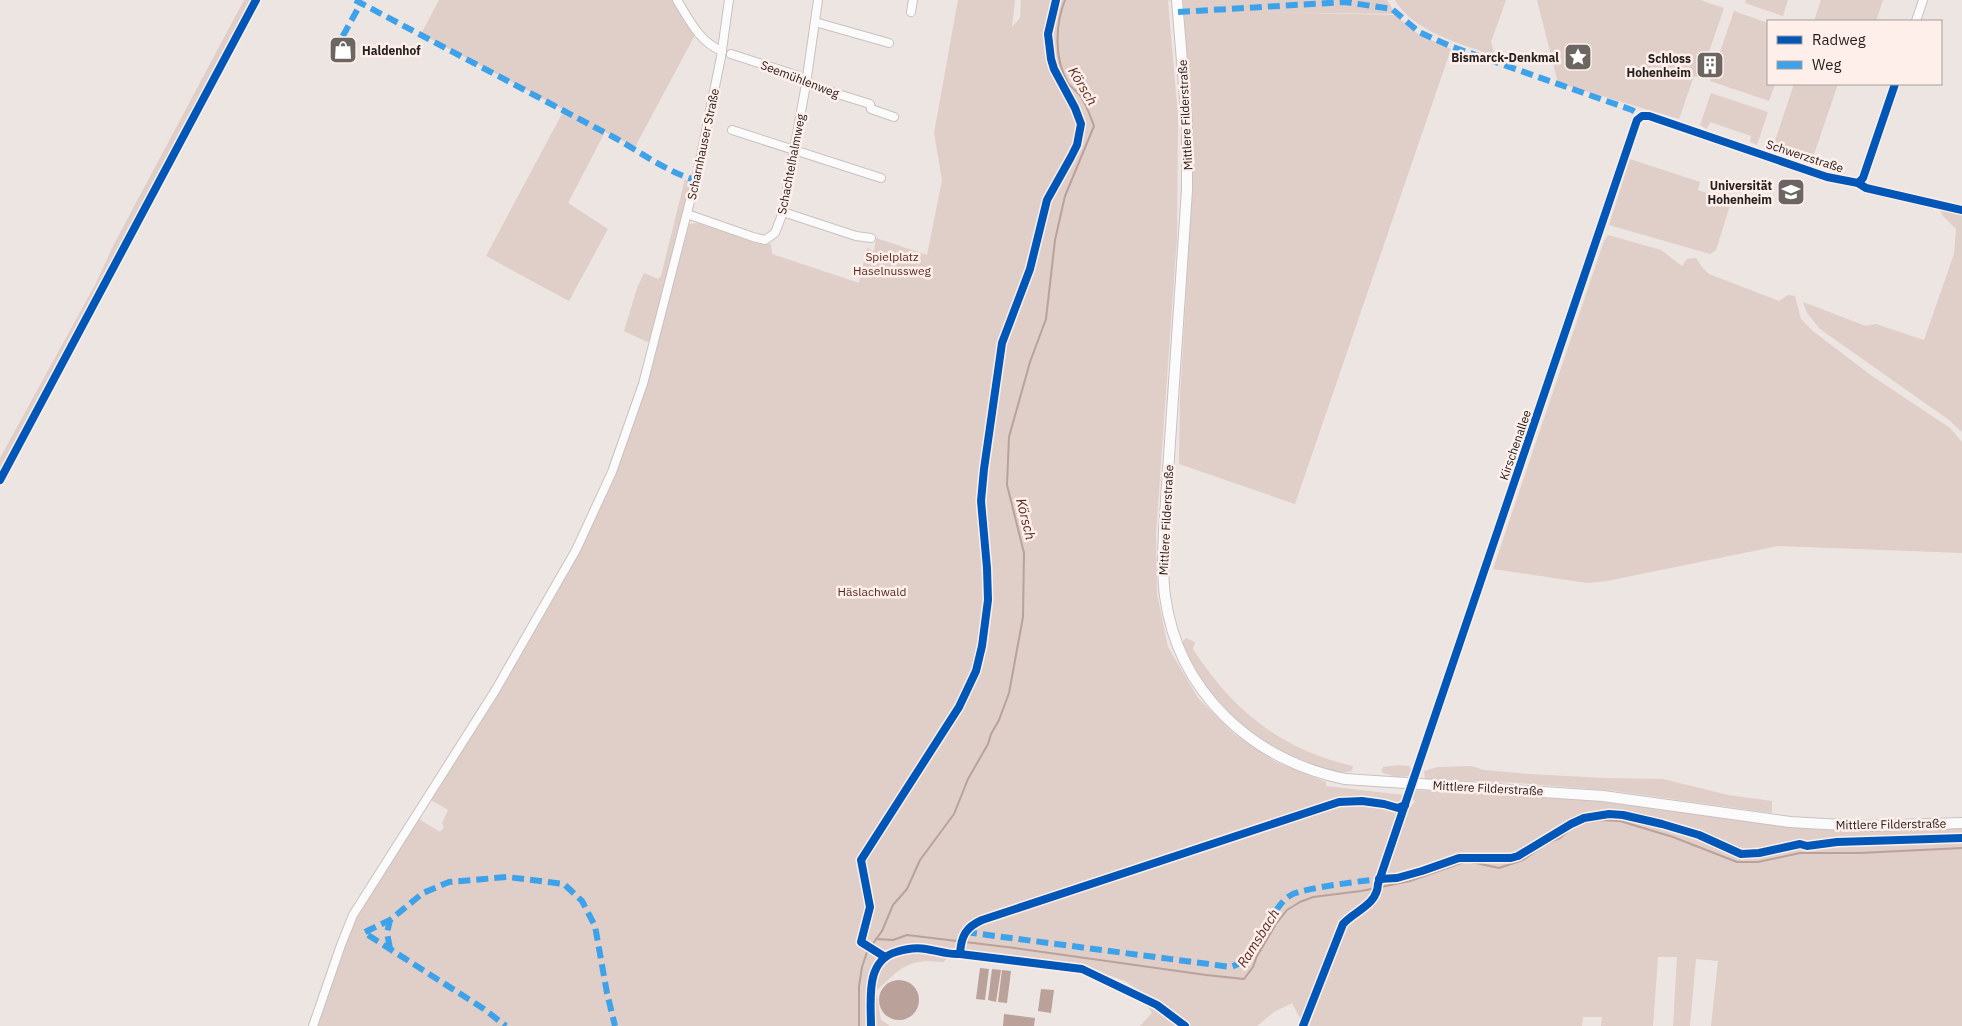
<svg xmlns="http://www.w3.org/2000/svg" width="1962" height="1026" viewBox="0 0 1962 1026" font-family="'IBM Plex Sans',sans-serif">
<rect width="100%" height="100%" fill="#ede5e2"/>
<g fill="#e0cec8">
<polygon points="244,0 255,0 0,476 0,458 96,283 113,246"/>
<polygon points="439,0 672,0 695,35 635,147 605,132 568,203 608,229 569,301 486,256 564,110 421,34"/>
<path d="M958,0H1015L1012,27L1020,18L1021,0H1172L1168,1L1178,116L1177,237L1156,534L1157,594L1168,647L1198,698L1234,734L1276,762L1326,782V786L1404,795L1397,817L1399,818L1400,813L1404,817L1408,810L1415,802L1410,796L1413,790L1474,794L1541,795L1694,812L1792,828L1962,827V1026H1711L1718,961L1696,959L1690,1026H1673L1677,957H1658L1653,1026H1601L1602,1017H1583L1582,1026H1304L1292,1003L1274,1012L1257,1026H1140L1152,1013L1136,989L1125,981L1084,967L1053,960L966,953V950H958L943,962C907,958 901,968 876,991L881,1020L890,1026H317L351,928L373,889L419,819L440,832L444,827L442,823L448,810L431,800L503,685L570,568L600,508L624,450L643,396L689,224L697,223L760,244H771L772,254L859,283L867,248L874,251L876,238L927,255L942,180L934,133Z"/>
<polygon points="1183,0 1387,0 1396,14 1260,12 1395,15 1418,34 1451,49 1295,504 1179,464 1180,397 1192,192 1191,107"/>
<path d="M1395,0H1506L1491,42L1495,56C1462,44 1413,32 1395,0Z"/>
<polygon points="1537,0 1700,0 1724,8 1700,78 1694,76 1679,119 1558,83"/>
<polygon points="1746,0 1788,0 1783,16 1745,3"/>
<polygon points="1821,0 1883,0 1876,21 1814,21"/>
<polygon points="1734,11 1768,23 1768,84 1775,84 1769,101 1710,81"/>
<polygon points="1794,84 1838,84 1811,163 1772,150"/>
<polygon points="1711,93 1768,112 1757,145 1750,142 1751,136 1710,122 1707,129 1700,125"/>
<polygon points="1630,159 1700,182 1698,190 1731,202 1716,250 1710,254 1609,225"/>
<polygon points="685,179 690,183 651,339 647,342 624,331 637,288 644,273 658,279 661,276"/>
<polygon points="1940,209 1962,213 1962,432 1949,420 1820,329 1807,313 1803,302 1866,326 1876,324 1924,340 1954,254 1956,229 1942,215"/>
<polygon points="1608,235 1661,250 1682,266 1687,259 1696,258 1702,267 1709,274 1779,301 1788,295 1795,296 1801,319 1814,332 1872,376 1950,428 1962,442 1962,553 1778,546 1607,581 1587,583 1493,569 1604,241"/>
<path d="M1186,638L1195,642L1193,649C1232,710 1281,750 1353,766L1352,771C1335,775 1316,768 1301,761C1249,737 1204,697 1182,643Z"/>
<polygon points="1398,765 1409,766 1412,771 1410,776 1396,777 1381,772 1383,767"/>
<polygon points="1471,766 1484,770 1529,774 1605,778 1663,779 1728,795 1772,801 1772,813 1615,791 1518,783 1425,779 1424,771 1438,767"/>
</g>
<g fill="#baa19a">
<polygon points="980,968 989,969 985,1000 976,999"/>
<polygon points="992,969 1001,970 996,1002 988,1000"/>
<polygon points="1002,970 1011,971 1007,1003 998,1002"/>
<circle cx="899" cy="1000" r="20"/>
<polygon points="1041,989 1054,990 1051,1013 1038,1011"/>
<polygon points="1004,1014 1035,1018 1034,1026 1003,1026"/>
</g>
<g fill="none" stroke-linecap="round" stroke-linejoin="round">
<g stroke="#baa19a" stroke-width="2">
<polyline points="876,939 893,940 907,935 1015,948 1206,975 1244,979 1253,967 1257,956 1276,924 1287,910 1300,902 1313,897 1361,891 1410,881 1467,861 1499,868 1523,860 1547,843 1560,838 1574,826 1582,823 1601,820 1620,821 1673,837 1737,862 1758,862 1800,853 1859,853 1962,848"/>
<path d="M859,1026V986L862,967L867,952L882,931L893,905L907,889L920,860L954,814L968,779L988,744L991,734L999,720L1009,693L1023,617L1024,553L1007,485L1009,437L1030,362L1046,319L1055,240L1065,196L1094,126C1090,115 1086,103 1079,94C1075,90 1071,87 1068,83C1054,59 1055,25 1065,0"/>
</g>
<defs>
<g id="minor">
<path d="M677,0C689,19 699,42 722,51"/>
<polyline points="911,12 913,0"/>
<polyline points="1916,21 1923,0"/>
<polyline points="815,22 889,43"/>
<polyline points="731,54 799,76 806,84 870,104 871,109 894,117"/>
<polyline points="732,130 881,178"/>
<polyline points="1858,183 1863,178 1895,84"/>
<polyline points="783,212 856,236 871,238"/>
<polyline points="687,214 753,237 765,240 775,233 783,212 806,84 818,0"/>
<polyline points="1412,784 1637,120 1642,116 1649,116 1827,177 1858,183 1866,188 1962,210"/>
<polyline points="313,1026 341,945 353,915 495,691 576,550 612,472 643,384 698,170 721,57 729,0"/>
</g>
<path id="secondary" d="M1177,0L1187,122V190L1164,531C1163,553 1162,574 1165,596C1178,692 1252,760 1345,779L1603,796L1790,822L1824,824L1867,826L1962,823"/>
</defs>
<use href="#minor" stroke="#c8c2c0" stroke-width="10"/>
<use href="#secondary" stroke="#c8c2c0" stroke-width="12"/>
<use href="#minor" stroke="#fcfbfb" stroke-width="8"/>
<use href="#secondary" stroke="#fcfbfb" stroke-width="10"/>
<g stroke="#3ea2ea" stroke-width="6" stroke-dasharray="12 6" stroke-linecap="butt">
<path d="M355,0L617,139C641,153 670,173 695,180"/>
<polyline points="1178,12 1345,2 1392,9 1419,32 1450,46 1632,110 1638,114"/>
<polyline points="334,52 361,3"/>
<polyline points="365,932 390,920 423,893 449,882 507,877 564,884 582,901 595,926 607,993 615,1026"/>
<path d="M965,932L1231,967C1264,956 1267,909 1291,895C1303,888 1367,880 1382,879"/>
<polyline points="368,935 484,1009 506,1026"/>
<polyline points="390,948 387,933 390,920"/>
</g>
<defs>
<g id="cycleway">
<polyline points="1858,183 1863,178 1895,84"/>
<polyline points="0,480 256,0"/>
<polyline points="1379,879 1397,878 1422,871 1459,858 1511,858 1518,856 1571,824 1584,818 1609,814 1623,815 1662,824 1699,835 1741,854 1759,853 1800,844 1807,846 1837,842 1962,838"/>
<path d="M960,954C961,936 966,927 982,920L1339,802L1362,801L1384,804L1398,808L1405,805"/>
<polyline points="885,957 861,942 870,907 861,860 959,707 976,671 982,646 988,600 987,568 981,501 984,469 1002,343 1030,269 1047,200 1071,157 1077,145 1081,124 1075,108 1054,69 1051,59 1048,34 1056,0"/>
<path d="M871,1026C871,1000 865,961 896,952C905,949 916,947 926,949C939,951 948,955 960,954L1082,969L1157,1005L1185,1026"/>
<path d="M1303,1026L1343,924C1356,910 1377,905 1378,884L1637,120L1642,116H1649L1827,177L1858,183L1866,188L1962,210"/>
</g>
</defs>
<use href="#cycleway" stroke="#ffefeb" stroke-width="11"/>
<use href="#cycleway" stroke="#0057b8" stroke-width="8"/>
</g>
<defs>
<symbol id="shop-square" viewBox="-11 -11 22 22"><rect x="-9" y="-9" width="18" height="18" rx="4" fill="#6c6663" stroke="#ffefeb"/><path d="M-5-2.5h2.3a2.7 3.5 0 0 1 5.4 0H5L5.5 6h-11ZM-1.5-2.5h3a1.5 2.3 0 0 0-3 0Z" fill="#fff"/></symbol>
<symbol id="sight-square" viewBox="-11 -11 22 22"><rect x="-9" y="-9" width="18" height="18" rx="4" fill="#6c6663" stroke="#ffefeb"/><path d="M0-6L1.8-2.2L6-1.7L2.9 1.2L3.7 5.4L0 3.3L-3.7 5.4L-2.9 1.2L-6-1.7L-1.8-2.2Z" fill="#fff"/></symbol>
<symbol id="building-square" viewBox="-11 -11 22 22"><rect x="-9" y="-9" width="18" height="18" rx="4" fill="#6c6663" stroke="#ffefeb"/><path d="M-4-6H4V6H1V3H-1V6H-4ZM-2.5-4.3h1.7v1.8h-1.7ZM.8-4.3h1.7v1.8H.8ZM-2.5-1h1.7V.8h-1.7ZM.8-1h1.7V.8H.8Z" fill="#fff"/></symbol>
<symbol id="university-square" viewBox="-11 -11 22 22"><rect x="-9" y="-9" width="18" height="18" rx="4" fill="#6c6663" stroke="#ffefeb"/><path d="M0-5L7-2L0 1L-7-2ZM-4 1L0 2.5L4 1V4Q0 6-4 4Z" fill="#fff"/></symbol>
</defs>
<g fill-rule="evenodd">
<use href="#shop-square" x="327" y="34" width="32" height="32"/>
<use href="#sight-square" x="1562" y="41" width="32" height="32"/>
<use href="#building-square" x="1694" y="49" width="32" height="32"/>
<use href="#university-square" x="1775" y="176" width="32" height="32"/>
</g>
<g text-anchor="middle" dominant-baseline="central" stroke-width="5" stroke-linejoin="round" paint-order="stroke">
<g font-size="12" font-weight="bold" fill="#26211f" stroke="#ffefeb" text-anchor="end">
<text x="362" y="50" text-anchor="start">Haldenhof</text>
<text x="1559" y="57">Bismarck-Denkmal</text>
<text x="1691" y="58">Schloss<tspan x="1691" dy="14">Hohenheim</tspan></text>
<text x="1772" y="185">Universität<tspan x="1772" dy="14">Hohenheim</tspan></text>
</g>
<g font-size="12" fill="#26211f" stroke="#ffefeb">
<text transform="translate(800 79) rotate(21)">Seemühlenweg</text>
<text transform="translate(1185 115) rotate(-93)">Mittlere Filderstraße</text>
<text transform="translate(703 144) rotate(-78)">Scharnhauser Straße</text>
<text transform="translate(1805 156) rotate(18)">Schwerzstraße</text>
<text transform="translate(791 164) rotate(-79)">Schachtelhalmweg</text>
<text transform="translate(1515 445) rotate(-71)">Kirschenallee</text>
<text transform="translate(1166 520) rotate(-87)">Mittlere Filderstraße</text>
<text transform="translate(1488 788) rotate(3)">Mittlere Filderstraße</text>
<text transform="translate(1891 824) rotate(-1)">Mittlere Filderstraße</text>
</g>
<g font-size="12" fill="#55271a" stroke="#ffefeb">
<text x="892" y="256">Spielplatz<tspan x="892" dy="14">Haselnussweg</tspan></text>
<text x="872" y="591">Häslachwald</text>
</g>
<g font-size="14" font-style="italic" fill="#582a1d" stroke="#ffefeb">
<text transform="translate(1083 86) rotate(59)">Körsch</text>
<text transform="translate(1026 519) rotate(76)">Körsch</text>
<text transform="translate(1258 938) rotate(-58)">Ramsbach</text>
</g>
</g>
<rect x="1767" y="20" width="175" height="65" fill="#ffefeb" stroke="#a89d99"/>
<rect x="1777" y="36" width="25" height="8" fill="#0057b8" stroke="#a89d99"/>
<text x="1812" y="45" font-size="15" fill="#26211f">Radweg</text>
<rect x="1777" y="61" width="25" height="8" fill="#3ea2ea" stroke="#a89d99"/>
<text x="1812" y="70" font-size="15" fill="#26211f">Weg</text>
</svg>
